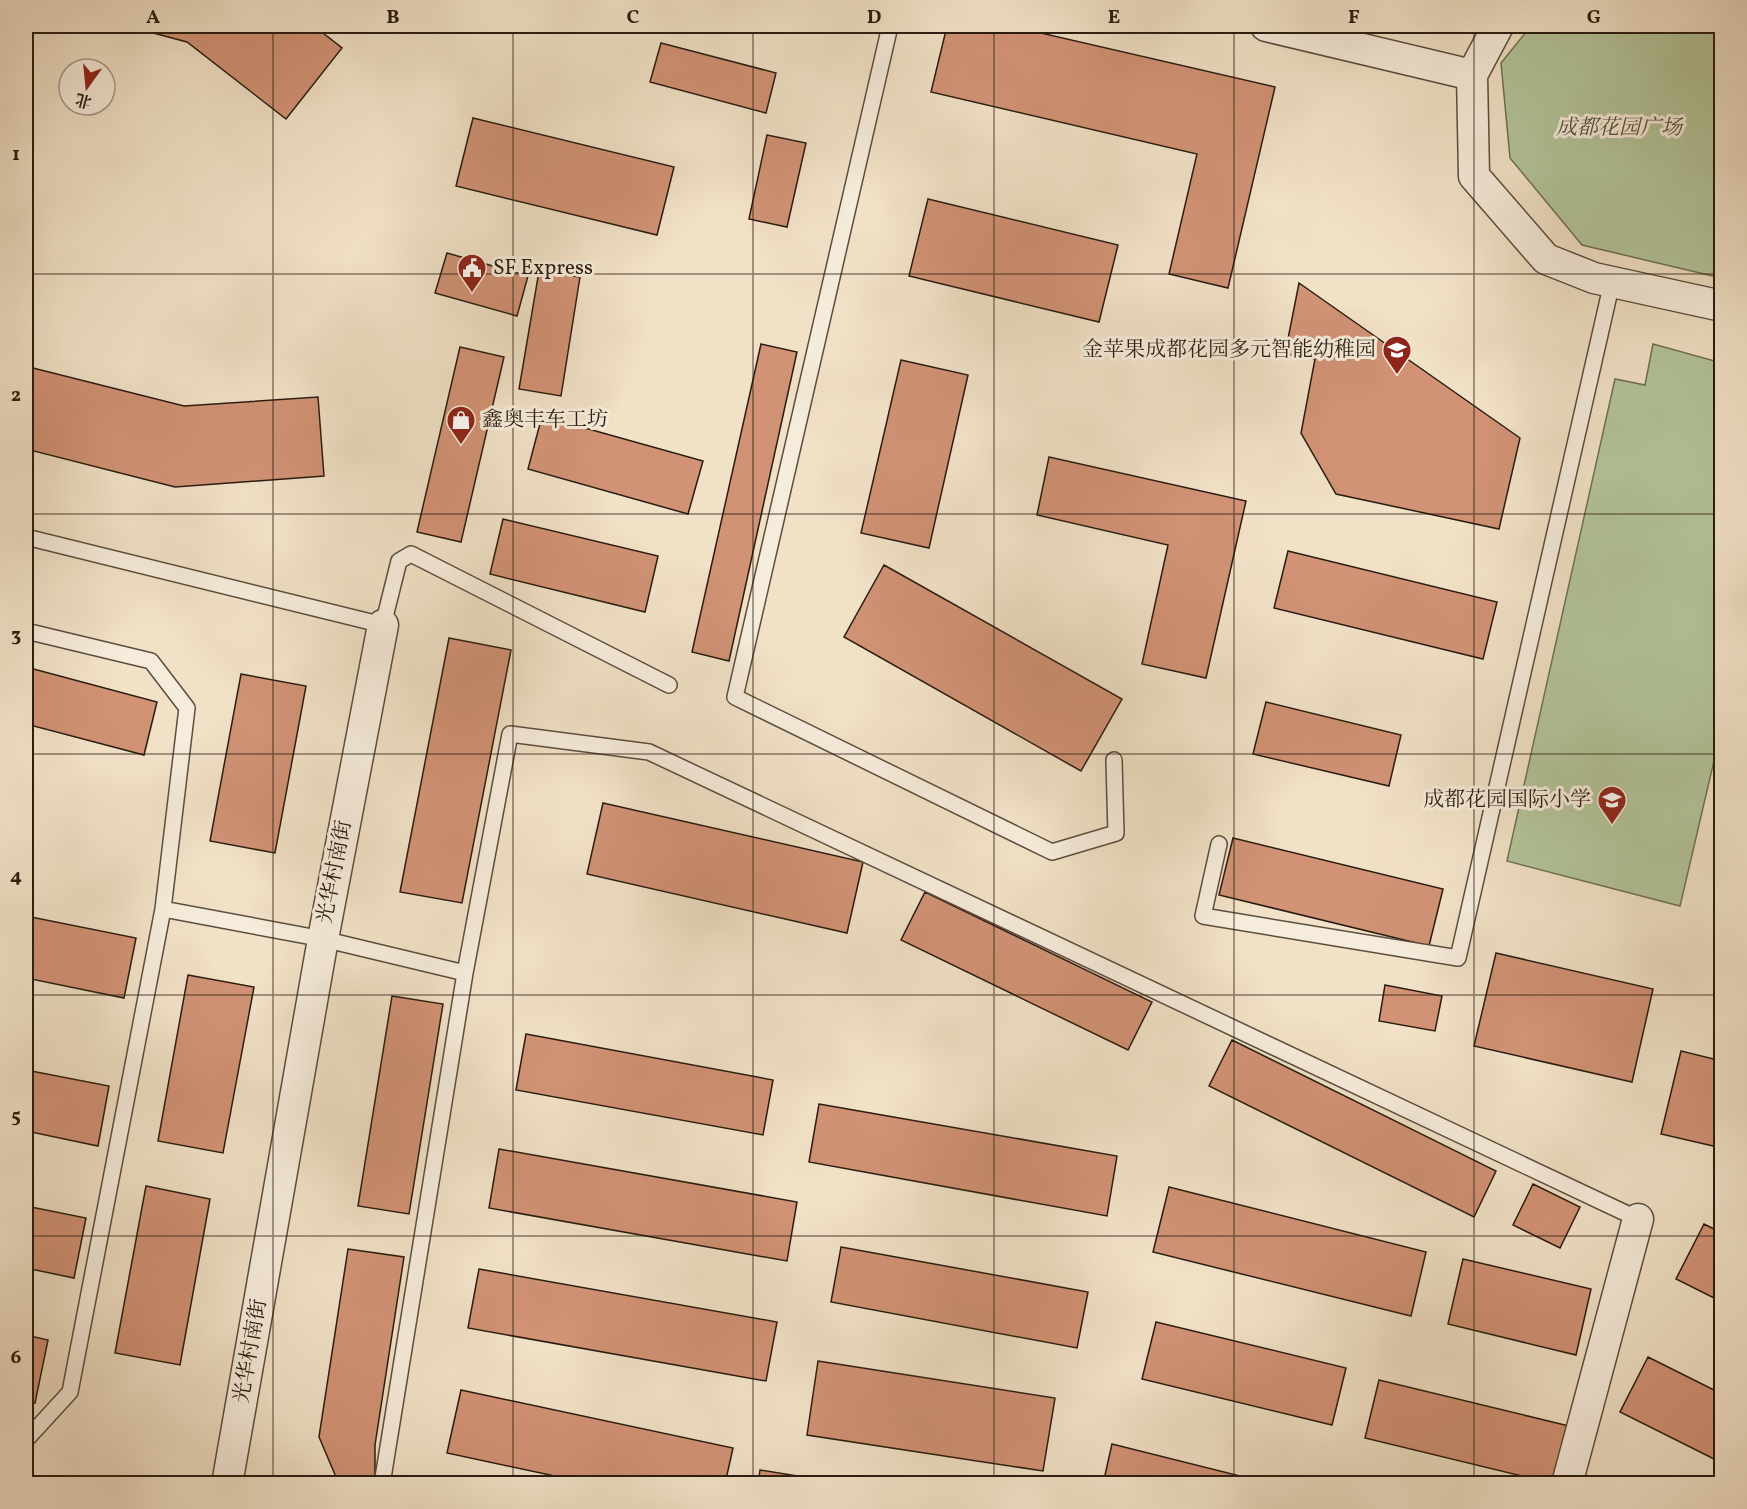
<svg xmlns="http://www.w3.org/2000/svg" width="1747" height="1509" font-family="Vollkorn,'Noto Serif SC',serif">
<style>
.green{fill:#b3c49a;stroke:#6e7055;stroke-width:1.5}
.building{fill:#d19275;stroke:#291c10;stroke-width:1.5}
.lines{fill:none;stroke-linecap:round;stroke-linejoin:round}
.lane-casing{stroke:#5b4d3e;stroke-width:18}
.street-casing{stroke:#5b4d3e;stroke-width:33}
.lane{stroke:#f6ecdb;stroke-width:15}
.street{stroke:#f6ecdb;stroke-width:30}
.grid{fill:none;stroke:#291c10;stroke-width:1.5;stroke-opacity:0.55}
.labels{text-anchor:middle;dominant-baseline:central;stroke-width:6;stroke-linejoin:round;paint-order:stroke}
.park-label{font-size:21px;font-style:italic;fill:#524e39;stroke:#f6ecdb}
.poi-label{font-size:21px;fill:#291c10;stroke:#f6ecdb;text-anchor:start}
.street-label{font-size:21px;fill:#291c10;stroke:#f6ecdb}
.neatline{fill:none;stroke:#291c10;stroke-width:2}
.grid-label{font-size:20px;text-anchor:middle;font-weight:bold;fill:#291c10}
</style>
<rect width="100%" height="100%" fill="#f1e1c7"/>
<filter id="stains"><feTurbulence type="fractalNoise" baseFrequency=".00333" numOctaves="4"/><feColorMatrix values="0 0 0 0 .2 0 0 0 0 .09 0 0 0 0 .02 0 0 0 .5 -.17"/></filter>
<radialGradient id="worn" r=".72"><stop offset=".6" stop-color="#630" stop-opacity="0"/><stop offset="1" stop-color="#630" stop-opacity=".3"/></radialGradient>
<!-- green -->
<path class="green" d="M1531,26H1721V278L1582,245L1510,158L1501,63Z
M1653,344L1722,363L1721,414L1714,456L1722,470L1721,731L1680,906L1507,861L1615,379L1645,385Z"/>
<!-- building -->
<path class="building" d="M127,26H314L342,48L286,119L187,42Z
M947,26H1011L1275,87L1228,288L1169,274L1197,154L931,92Z
M661,43L776,73L766,113L650,82Z
M473,118L674,167L657,235L456,186Z
M767,135L806,143L787,227L749,219Z
M928,199L1118,245L1099,322L909,276Z
M447,253L528,276L517,316L435,293Z
M539,271L580,277L561,396L519,389Z
M1299,283L1520,438L1499,529L1336,494L1301,433L1315,359L1285,354Z
M761,344L797,352L729,661L692,652Z
M460,347L504,357L461,542L417,532Z
M901,360L968,375L929,548L861,533Z
M29,367L184,406L318,397L324,476L175,487L26,449V383Z
M542,416L703,461L688,514L528,469Z
M1049,457L1246,501L1206,678L1142,664L1168,545L1037,515Z
M503,519L658,556L645,612L490,574Z
M1288,551L1497,602L1483,659L1274,608Z
M884,565L1122,699L1081,771L844,637Z
M449,638L511,650L462,903L400,892Z
M26,667L157,702L144,755L26,724Z
M241,674L306,686L275,853L210,841Z
M1266,702L1401,735L1389,786L1253,754Z
M603,803L863,862L847,933L587,874Z
M1233,838L1443,889L1429,946L1219,895Z
M925,892L1152,1002L1128,1050L901,940Z
M26,916L136,938L124,998L26,978Z
M1496,953L1653,989L1632,1082L1474,1046Z
M188,975L254,987L223,1153L158,1141Z
M1385,985L1442,996L1435,1031L1379,1021Z
M392,996L443,1004L409,1214L358,1206Z
M526,1034L773,1080L763,1135L516,1090Z
M1232,1040L1496,1171L1474,1217L1209,1086Z
M1681,1051L1722,1061V1148L1661,1134Z
M26,1070L109,1086L98,1146L26,1131Z
M819,1104L1117,1156L1107,1216L809,1162Z
M499,1149L797,1202L787,1261L489,1208Z
M1533,1184L1580,1207L1560,1248L1513,1225Z
M146,1186L210,1199L180,1365L115,1353Z
M1169,1187L1426,1252L1411,1316L1153,1252Z
M26,1206L86,1218L74,1278L26,1268Z
M1704,1224L1722,1233V1302L1676,1279Z
M841,1247L1088,1292L1077,1348L831,1302Z
M348,1249L404,1257L375,1445V1484H339L319,1437Z
M1463,1259L1591,1289L1576,1355L1448,1324Z
M479,1269L777,1322L766,1381L468,1328Z
M1156,1322L1346,1368L1332,1425L1142,1379Z
M26,1335L48,1340L35,1403L26,1401Z
M1648,1357L1722,1394V1463L1620,1412Z
M818,1361L1055,1398L1043,1471L807,1435Z
M1379,1380L1569,1426L1555,1484L1365,1438Z
M461,1390L733,1448L725,1484H592L447,1453Z
M1112,1444L1272,1484H1103Z
M760,1470L847,1484H758Z"/>
<g class="lines">
<!-- lane casing -->
<g class="lane-casing">
<path id="lane" d="M890,26L735,697L1052,852L1116,833L1114,760
M26,537L383,625L399,561L411,554L669,685
M26,631L151,661L187,708L163,909L323,939L465,973L382,1484
M1219,844L1203,916L1458,958L1612,282
M465,973L510,734L649,752L1638,1219
M26,1440L70,1392L163,909"/>
</g>
<!-- street casing -->
<g class="street-casing">
<path id="street" d="M1266,26L1472,75
M1498,26L1472,75L1474,176L1546,259L1594,278L1722,306
M227,1484L323,939L383,625
M1567,1484L1638,1219"/>
</g>
<!-- lane -->
<use href="#lane" class="lane"/>
<!-- street -->
<use href="#street" class="street"/>
</g>
<!-- grid -->
<path class="grid" d="M273,26V1484M513,26V1484M753,26V1484M994,26V1484M1234,26V1484M1474,26V1484M26,274H1722M26,514H1722M26,754H1722M26,995H1722M26,1236H1722"/>
<!-- icons -->
<defs>
<g id="civic-pin" transform="scale(1.5)"><path d="M0 17L-7.5 6A9.5 9.5 0 1 1 7.5 6Z" fill="#8f2418" stroke="#f6ecdb"/><path d="M-.6-6.5H3V-4.5H.6V-3L4-1V1h2V6H-6V1h2V-1L-.6-3ZM-1.2 2.5V6h2.4V2.5Z" fill="#fff"/></g>
<g id="school-pin" transform="scale(1.5)"><path d="M0 17L-7.5 6A9.5 9.5 0 1 1 7.5 6Z" fill="#8f2418" stroke="#f6ecdb"/><path d="M0-5L7-2L0 1L-7-2ZM-4 1L0 2.5L4 1V4Q0 6-4 4Z" fill="#fff"/></g>
<g id="shop-pin" transform="scale(1.5)"><path d="M0 17L-7.5 6A9.5 9.5 0 1 1 7.5 6Z" fill="#8f2418" stroke="#f6ecdb"/><path d="M-5-2.5h2.3a2.7 3.5 0 0 1 5.4 0H5L5.5 6h-11ZM-1.5-2.5h3a1.5 2.3 0 0 0-3 0Z" fill="#fff"/></g>
</defs>
<g fill-rule="evenodd">
<use href="#civic-pin" x="472" y="268"/>
<use href="#school-pin" x="1397" y="350"/>
<use href="#shop-pin" x="461" y="420"/>
<use href="#school-pin" x="1612" y="800"/>
</g>
<g class="labels">
<!-- park labels -->
<g class="park-label">
<text x="1619" y="128">成都花园广场</text>
</g>
<!-- poi labels -->
<g class="poi-label">
<text x="493" y="268">SF Express</text>
<text x="1376" y="350" text-anchor="end">金苹果成都花园多元智能幼稚园</text>
<text x="482" y="420">鑫奥丰车工坊</text>
<text x="1591" y="800" text-anchor="end">成都花园国际小学</text>
</g>
<!-- street labels -->
<g class="street-label">
<text transform="translate(335 872) rotate(-79)">光华村南街</text>
<text transform="translate(251 1351) rotate(-80)">光华村南街</text>
</g>
</g>
<!-- margin -->
<rect width="1747" height="1509" fill="none" stroke="#f1e1c7" stroke-width="66"/>
<!-- north arrow -->
<g transform="translate(87 87) rotate(195)"><circle r="28" fill="#f6ecdb" stroke="#a4998a" stroke-width="1.5"/>
<path d="M0-4.5L10 22L0 15L-10 22Z" fill="#8f2418"/>
<text y="-9" font-size="16" font-weight="bold" text-anchor="middle" fill="#291c10">北</text>
</g>
<rect x="33" y="33" width="1681" height="1443" class="neatline"/>
<g class="grid-label">
<text x="153" y="23">A</text>
<text x="393" y="23">B</text>
<text x="633" y="23">C</text>
<text x="874" y="23">D</text>
<text x="1114" y="23">E</text>
<text x="1354" y="23">F</text>
<text x="1594" y="23">G</text>
<text x="16" y="160">1</text>
<text x="16" y="401">2</text>
<text x="16" y="641">3</text>
<text x="16" y="882">4</text>
<text x="16" y="1122">5</text>
<text x="16" y="1363">6</text>
</g>
<rect width="100%" height="100%" filter="url(#stains)"/>
<rect width="100%" height="100%" fill="url(#worn)"/>
</svg>
